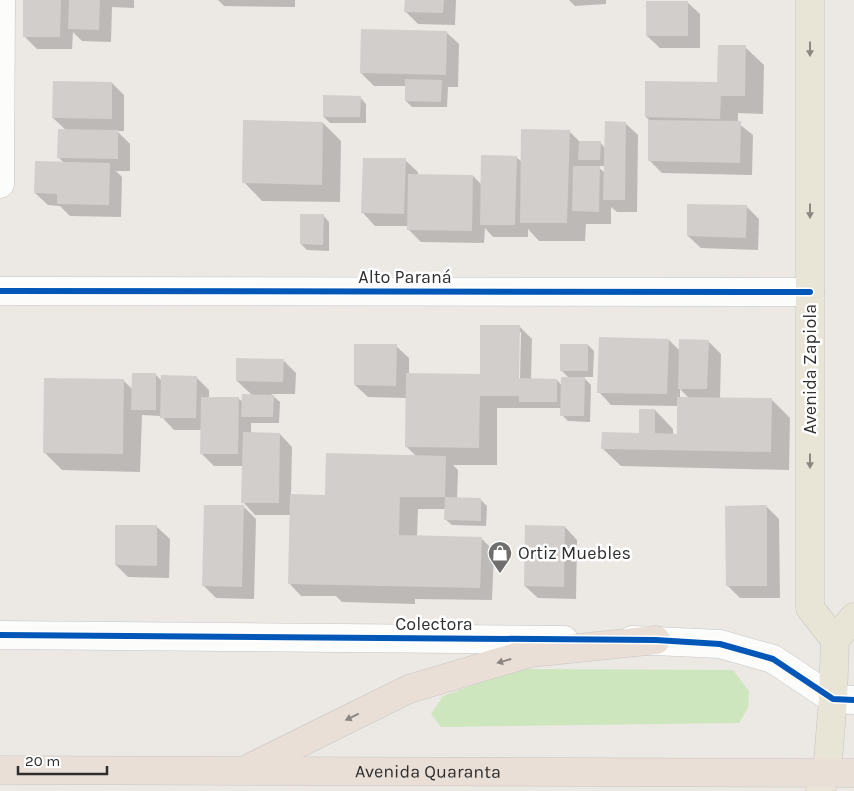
<svg xmlns="http://www.w3.org/2000/svg" width="854" height="791" font-family="Karla,sans-serif">
<style>
.green{fill:#cee6be}
.shadow{fill:#0003;fill-rule:evenodd}
.building{fill:#d1cecb}
.lines{fill:none;stroke-linecap:round;stroke-linejoin:round}
.minor-casing{stroke:#c5c4c5;stroke-width:29}
.major-casing{stroke:#c6c5c4;stroke-width:29}
.highway-casing{stroke:#c6c5c4;stroke-width:29}
.minor{stroke:#fcfcfb;stroke-width:28}
.major{stroke:#e8e4d6;stroke-width:28}
.highway{stroke:#eadfd6;stroke-width:28}
.cycleway-casing{stroke:#fff;stroke-width:9}
.cycleway{stroke:#0057b8;stroke-width:6}
.oneway{fill:#8b8982}
.oneway2{fill:#8c8682}
.labels{text-anchor:middle;dominant-baseline:central;stroke-width:5;stroke-linejoin:round;paint-order:stroke}
.street-label{font-size:18px;fill:#2e2e2e;stroke:#fff}
.poi-label{font-size:18px;fill:#2e2e2e;stroke:#fff;text-anchor:start}
</style>
<rect width="100%" height="100%" fill="#ece8e4"/>
<!-- green -->
<path class="green" d="M517,669L733,670L749,691L748,708L739,723L441,727L431,714L443,696Z"/>
<!-- shadow -->
<path class="shadow" d="M25,0H134V8L112,7L111,42L82,41L73,32L72,49H37L24,36Z
M218,0H295V7L224,6Z
M406,0H456L455,25L418,24L406,12Z
M569,0H606V4L575,6Z
M687,2L700,14V48H660L647,36Z
M446,32L459,44L458,87H448L447,107H412L406,101V86H374L361,73Z
M745,47L764,65L763,114L738,113V123L753,135L752,175L662,173L649,160L650,121L646,117L718,83Z
M112,83L124,95V131H117L130,144V171H116L122,177L121,217L70,216L60,206L48,205L35,193L64,163L58,157L67,131L53,118Z
M360,97L366,104V123H330L324,117Z
M323,123L341,141L340,202L262,201L244,182Z
M625,123L638,135L637,212H617L611,207V224H586L585,241H539L528,229V237H493L485,228L484,243L421,242L408,229V226H375L363,213L405,160L418,172V175L473,176L482,185L516,157L522,162L569,131L580,142H600L605,148ZM597,166H605V173Z
M746,206L759,219L758,250L701,248L688,236Z
M323,215L329,222V251L307,250L301,244Z
M519,326L532,339L531,379L557,380L562,386L569,378L561,370L588,345L594,351L593,377H583L591,385L590,422L568,421L562,415V408H497V465H453L458,470L457,499L481,500L487,506L486,526L452,525L445,519L446,509H418L417,537L481,538L494,551L492,600L415,599V604L342,602L336,596H301L289,583L291,515H255L243,502V466H214L201,453L202,430H174L161,416L142,415L140,472L62,470L44,452L124,381L133,390L156,375L162,381L196,377L209,390V398L239,399L243,402L252,395L237,381L283,360L296,373L295,394H271L280,402L279,423H251V434H280L292,447L291,495L326,496L416,456L406,446L407,398L368,397L355,385L396,346L409,358V374L479,375ZM518,332H521L520,379H518Z
M669,340L680,351L708,341L721,354L720,399L772,400L790,418L789,470L621,466L602,448L640,434L655,410L673,429V435H678L679,406L611,405L599,392ZM680,389L689,398H680Z
M243,506L256,519L254,599L216,598L203,585Z
M767,507L779,519L780,598H740L727,585Z
M157,527L170,539L169,578L128,577L116,565Z
M565,527L577,540L576,599L538,598L525,586Z"/>
<!-- building -->
<path class="building" d="M23,0H61L60,37H23Z
M69,0H100L99,30L68,29Z
M405,0H444L443,13L404,12Z
M646,1H688V36H646Z
M361,29L447,31L446,75L360,73Z
M718,45H746L745,96H721L720,119L645,117V81L717,82Z
M405,79L442,80L441,102L405,101Z
M53,81L112,82V119L52,118Z
M323,95L361,96L360,117H323Z
M243,120L323,122L322,185L242,183Z
M648,120L741,121L740,163L648,161Z
M605,121L626,122L625,200H603Z
M58,129L118,130V159L57,158Z
M521,129L570,130L567,223H520Z
M579,141H601L600,160H578Z
M481,155L517,156L515,225H480Z
M363,158H406L404,214L361,213Z
M35,161L110,163L109,205L57,204V194L34,193Z
M573,166H600L599,212L572,211Z
M408,174L473,175L472,231L407,230Z
M687,204L747,205L746,238L687,236Z
M300,214H324L323,245L300,244Z
M480,325H520L519,378L557,379V402H519V396H480L479,448L405,447L406,373L480,374Z
M599,337L669,339L667,394L597,393Z
M679,339L709,340L707,389H678Z
M354,344H397L396,386L354,385Z
M560,344H588V371H560Z
M236,358L284,359L283,382L236,381Z
M132,373H156V410H131Z
M161,375L197,376L196,418H160Z
M561,377H585L584,416H560Z
M44,378L124,379L123,454L43,453Z
M242,394L274,395L273,417H241Z
M201,397H239L238,454H200Z
M677,397L772,398L771,452L601,449L602,432L639,433V409H655V433L677,434Z
M243,432L280,433L279,503H241Z
M326,453L446,456L445,497H400L399,535L482,537L480,588L288,584L290,494L325,495Z
M445,497L481,498V521L444,520Z
M204,505H244L242,587L202,586Z
M767,505V586H726L725,506Z
M115,525H157V566L115,565Z
M525,525L565,526L564,587L524,586Z"/>
<g class="lines">
<!-- minor casing -->
<g class="minor-casing">
<path id="minor" d="M0,184L1,0
M0,291L810,292
M0,635L564,640
M632,640L720,644L773,659L833,699L854,700"/>
</g>
<!-- major casing -->
<g class="major-casing">
<path id="major" d="M810,0V608L835,640
M820,791L827,773L833,699L835,640L854,617"/>
</g>
<!-- highway casing -->
<g class="highway-casing">
<g id="highway">
<path d="M249,768L409,689L530,653L656,640"/>
<path id="s1" d="M0,770L854,773"/>
</g>
</g>
<!-- minor -->
<use href="#minor" class="minor"/>
<!-- major -->
<use href="#major" class="major"/>
<!-- highway -->
<use href="#highway" class="highway"/>
<!-- cycleway casing -->
<g class="cycleway-casing">
<path id="cycleway" d="M0,291L810,292
M0,635L656,640L720,644L773,659L833,699L854,700"/>
</g>
<!-- cycleway -->
<use href="#cycleway" class="cycleway"/>
</g>
<!-- one-way arrows -->
<defs><path id="oneway-solid" d="M-6-.8H1V-3.2L6.5 0L1 3.2V.8H-6Z" transform="scale(1.25)"/></defs>
<g class="oneway">
<use href="#oneway-solid" transform="translate(810 49) rotate(90)"/>
<use href="#oneway-solid" transform="translate(810 211) rotate(90)"/>
<use href="#oneway-solid" transform="translate(810 461) rotate(90)"/>
</g>
<g class="oneway2">
<use href="#oneway-solid" transform="translate(504 661) rotate(164)"/>
<use href="#oneway-solid" transform="translate(352 717) rotate(154)"/>
</g>
<!-- icons -->
<defs>
<g id="shop-pin" transform="scale(1.25)"><path d="M0 17L-7.5 6A9.5 9.5 0 1 1 7.5 6Z" fill="#706f6e" stroke="#fff"/><path d="M-5-2.5h2.3a2.7 3.5 0 0 1 5.4 0H5L5.5 6h-11ZM-1.5-2.5h3a1.5 2.3 0 0 0-3 0Z" fill="#fff"/></g>
</defs>
<g fill-rule="evenodd">
<use href="#shop-pin" x="500" y="553"/>
</g>
<g class="labels">
<!-- street labels -->
<g class="street-label">
<text x="405" y="277">Alto Paraná</text>
<text transform="translate(810 369) rotate(-90)">Avenida Zapiola</text>
<text x="434" y="624">Colectora</text>
<text stroke="none"><textPath href="#s1" startOffset="428">Avenida Quaranta</textPath></text>
</g>
<!-- poi labels -->
<g class="poi-label">
<text x="518" y="553">Ortiz Muebles</text>
</g>
</g>
<!-- scale -->
<path d="M18 766v8h89v-8" fill="none" stroke="#2e2e2e" stroke-width="2.5"/>
<text x="25" y="766" font-size="15" fill="#2e2e2e" stroke="#ffffff" stroke-width="4" paint-order="stroke">20 m</text>
</svg>
